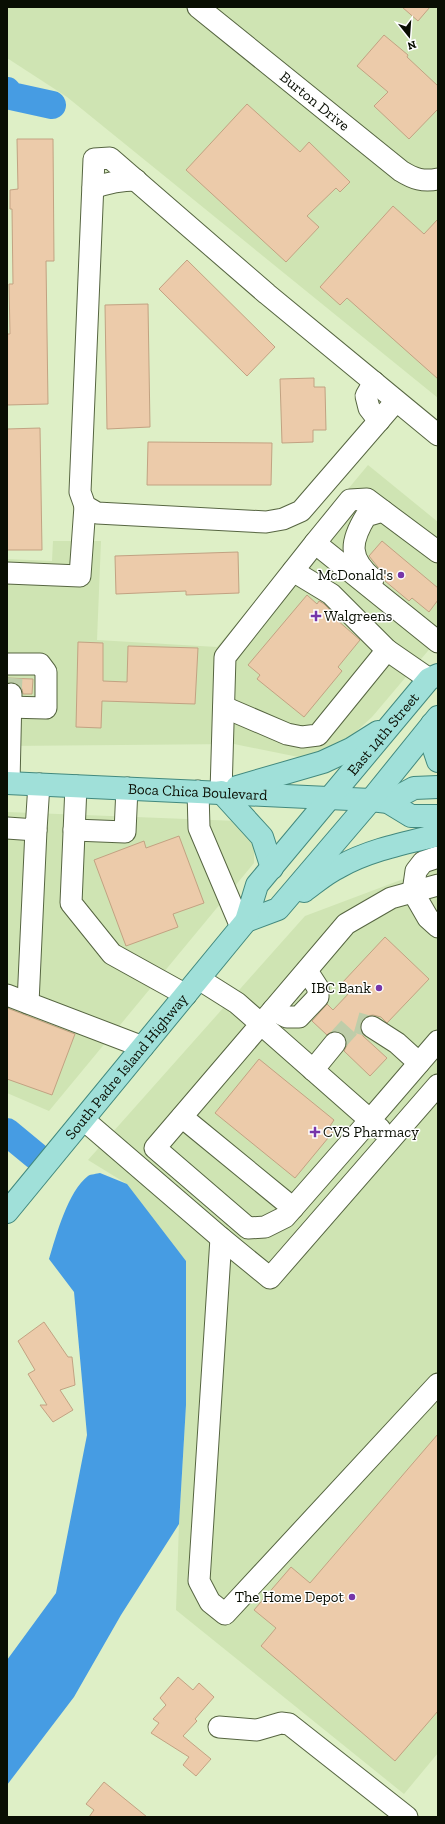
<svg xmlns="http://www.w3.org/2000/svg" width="445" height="1824" font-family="'Zilla Slab',serif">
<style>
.built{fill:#cfe4b3}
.water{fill:#469ce3}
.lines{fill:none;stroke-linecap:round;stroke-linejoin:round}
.river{stroke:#469ce3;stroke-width:28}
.building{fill:#eccbaa;stroke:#c2a282}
.minor-tunnel{stroke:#becda9;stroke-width:21;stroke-dasharray:21 10;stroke-linecap:butt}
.minor-casing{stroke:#566541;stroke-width:23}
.major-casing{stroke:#42897e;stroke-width:24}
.minor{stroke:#fff;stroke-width:21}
.major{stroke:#a0e0d9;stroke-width:22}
.poi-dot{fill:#7635a9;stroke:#fff;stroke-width:1.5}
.labels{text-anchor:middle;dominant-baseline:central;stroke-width:3;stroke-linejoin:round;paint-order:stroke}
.street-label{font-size:15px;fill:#090e03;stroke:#fff}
.poi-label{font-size:15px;fill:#090e03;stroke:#fff;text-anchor:end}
</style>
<rect width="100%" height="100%" fill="#deefc6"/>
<!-- built -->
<path class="built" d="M7,7H438V398L67,97L7,58Z
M368,465L438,522V639L372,717L323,762L234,744L7,746V559L52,561L53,541H101L97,640L217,647Z
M7,812L238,821L254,839V863L49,1111L7,1093Z
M438,866V1753L404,1794L176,1610L179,1524L186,1405L127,1184L88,1160L305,916Z"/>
<!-- water -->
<path class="water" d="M100,1173L127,1184L186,1261V1405L179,1524L121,1615L74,1697L7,1785V1660L56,1593L87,1435L74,1292L49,1259C56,1236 68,1191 88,1176C91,1174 97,1174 100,1173Z"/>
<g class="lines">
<!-- river -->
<path class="river" d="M7,91L11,96L52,105
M7,1132L36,1156"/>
</g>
<!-- building -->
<path class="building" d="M402,7H430L418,21Z
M384,35L408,55L407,57L438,86V109L409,139L374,106L388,92L357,66Z
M247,104L300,152L309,142L350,182L340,192L336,188L307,216L319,227L286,262L186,170Z
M17,139H53L54,261H46L48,404L7,405V334H10L9,284H13L12,209H10V190L18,189Z
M393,206L424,234L438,219V379L347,298L340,305L320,287Z
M187,260L275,347L247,376L159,289Z
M148,304L150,427L107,429L105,305Z
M314,378V387H325L326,430H313V442L282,443L280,379Z
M40,428L42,550H7V429Z
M148,442L272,443L271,485H147Z
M382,541L438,588V600L429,612L412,598L409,601L385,581L381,571L369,556Z
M238,552L239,593L186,595V591L116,594L115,556Z
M307,595L317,604L319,601L324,604L331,611L329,613L360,640L338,667L342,671L304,717L257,679L260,675L248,665Z
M78,642L103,643V681L127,682L128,646L198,648L195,704L102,701L101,728L76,727Z
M7,678L33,679L32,694H23L22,689L18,684L7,683Z
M179,836L204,903L173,914L178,927L126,946L94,860L144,841L146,848Z
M385,937L429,979L387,1023L381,1017L373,1015L367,1016L362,1021L360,1027L363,1036L387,1058L370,1076L344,1051L347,1045L346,1039L343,1034L337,1031L327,1035L312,1021L327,1004L333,1010L351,991L342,983Z
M7,1008L75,1034L52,1095L7,1079Z
M259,1059L334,1120L328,1129L333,1132L295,1178L215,1113Z
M44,1322L68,1357H72L75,1385L60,1390L73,1410L53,1422L40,1405H47L28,1374L35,1370L18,1341Z
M438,1434V1711L395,1761L261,1646L276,1628L254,1610L291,1567L310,1583Z
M178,1677L193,1690L199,1683L214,1697L195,1719L197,1721L183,1736L211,1759L196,1776L183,1765L189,1757L151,1733L159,1723L153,1719L166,1705L160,1698Z
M104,1782L147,1817H89L94,1810L86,1804Z"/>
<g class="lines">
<!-- minor-tunnel -->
<path class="minor-tunnel" d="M11,694L12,678
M335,1043L354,1022L372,1027"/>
<!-- minor casing -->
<g class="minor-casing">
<g id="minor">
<path id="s1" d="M198,7L401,171C414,179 423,182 438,179"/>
<path d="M93,188C107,183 120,180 136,180"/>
<path d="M374,382L366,396L369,408L379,421"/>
<path d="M396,401L301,511L283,519L266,522L97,513L85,506L80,492L94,159L110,158L267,294L438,435"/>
<path d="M438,552L367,499L350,500L315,543L438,642"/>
<path d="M293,571L331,594L387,650"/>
<path d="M7,573L80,576L85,506"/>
<path d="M373,579C348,558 350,542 366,516L383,511"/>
<path d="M7,664H40L46,672V708L7,707"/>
<path d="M224,707L287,734L302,737L318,735L387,650L429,679"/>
<path d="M9,783L11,694"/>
<path d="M76,786L71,903L112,954L186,995"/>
<path d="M198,791L199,828L241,927"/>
<path d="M221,792L225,657L315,543"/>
<path d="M7,828L36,830L39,784"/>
<path d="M74,830L125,832L127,788"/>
<path d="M438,857L423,862L416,871L413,892L428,918L438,927"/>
<path d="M199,979L237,1003L261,1024L155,1148L248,1228L265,1227L285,1217L370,1120L261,1024L346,924L391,898L438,885"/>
<path d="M7,995L143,1047"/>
<path d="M28,1003L36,830"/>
<path d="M273,1010L287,1017H299L318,997V988L307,971"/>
<path d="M372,1027L397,1043L419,1063"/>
<path d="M313,1070L335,1043"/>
<path d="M182,1117L293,1208"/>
<path d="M84,1120L221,1238L270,1278L438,1085"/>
<path d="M380,1129L370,1120L438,1041"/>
<path d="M221,1238L199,1581L210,1602L225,1614L438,1384"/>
<path d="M219,1727L257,1730L281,1723L289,1724L407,1817"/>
</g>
</g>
<!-- major casing -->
<g class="major-casing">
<g id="major">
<path d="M432,724L431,740L438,761"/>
<path id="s2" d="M7,783L371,800L388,802L411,816H438"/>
<path d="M237,787L323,762L351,749L378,732"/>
<path d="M221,792L262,837L272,868"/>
<path d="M388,802L414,788L438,787"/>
<path d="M304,891C315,883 326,873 339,867C369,850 405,843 438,835"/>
<path d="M246,921L278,909L371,800L438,717"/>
<path id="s3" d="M7,1212L246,921L257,885L429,679L438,675"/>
</g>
</g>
<!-- minor -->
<use href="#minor" class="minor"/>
<!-- major -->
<use href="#major" class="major"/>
</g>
<!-- markers -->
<g class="poi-dot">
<circle cx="401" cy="575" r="4"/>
<path d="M314 610h4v4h4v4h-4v4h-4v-4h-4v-4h4z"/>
<circle cx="379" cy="988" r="4"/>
<path d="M313 1126h4v4h4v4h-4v4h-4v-4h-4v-4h4z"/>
<circle cx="352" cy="1597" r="4"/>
</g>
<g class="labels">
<!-- street labels -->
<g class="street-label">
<text stroke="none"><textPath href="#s1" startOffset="150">Burton Drive</textPath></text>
<text stroke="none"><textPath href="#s3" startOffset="611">East 14th Street</textPath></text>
<text stroke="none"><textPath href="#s2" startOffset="191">Boca Chica Boulevard</textPath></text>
<text stroke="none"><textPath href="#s3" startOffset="188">South Padre Island Highway</textPath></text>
</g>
<!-- poi labels -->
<g class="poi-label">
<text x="393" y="575">McDonald's</text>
<text x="324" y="616" text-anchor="start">Walgreens</text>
<text x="371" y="988">IBC Bank</text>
<text x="323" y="1132" text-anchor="start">CVS Pharmacy</text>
<text x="344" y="1597">The Home Depot</text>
</g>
</g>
<!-- border -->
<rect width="445" height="1824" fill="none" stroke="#090e03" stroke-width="16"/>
<!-- north arrow -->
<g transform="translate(409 36) rotate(163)" stroke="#ffffff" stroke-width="3" paint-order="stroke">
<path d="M0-3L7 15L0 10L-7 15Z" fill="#090e03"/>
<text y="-6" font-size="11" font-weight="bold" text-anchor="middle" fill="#090e03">N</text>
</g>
</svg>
